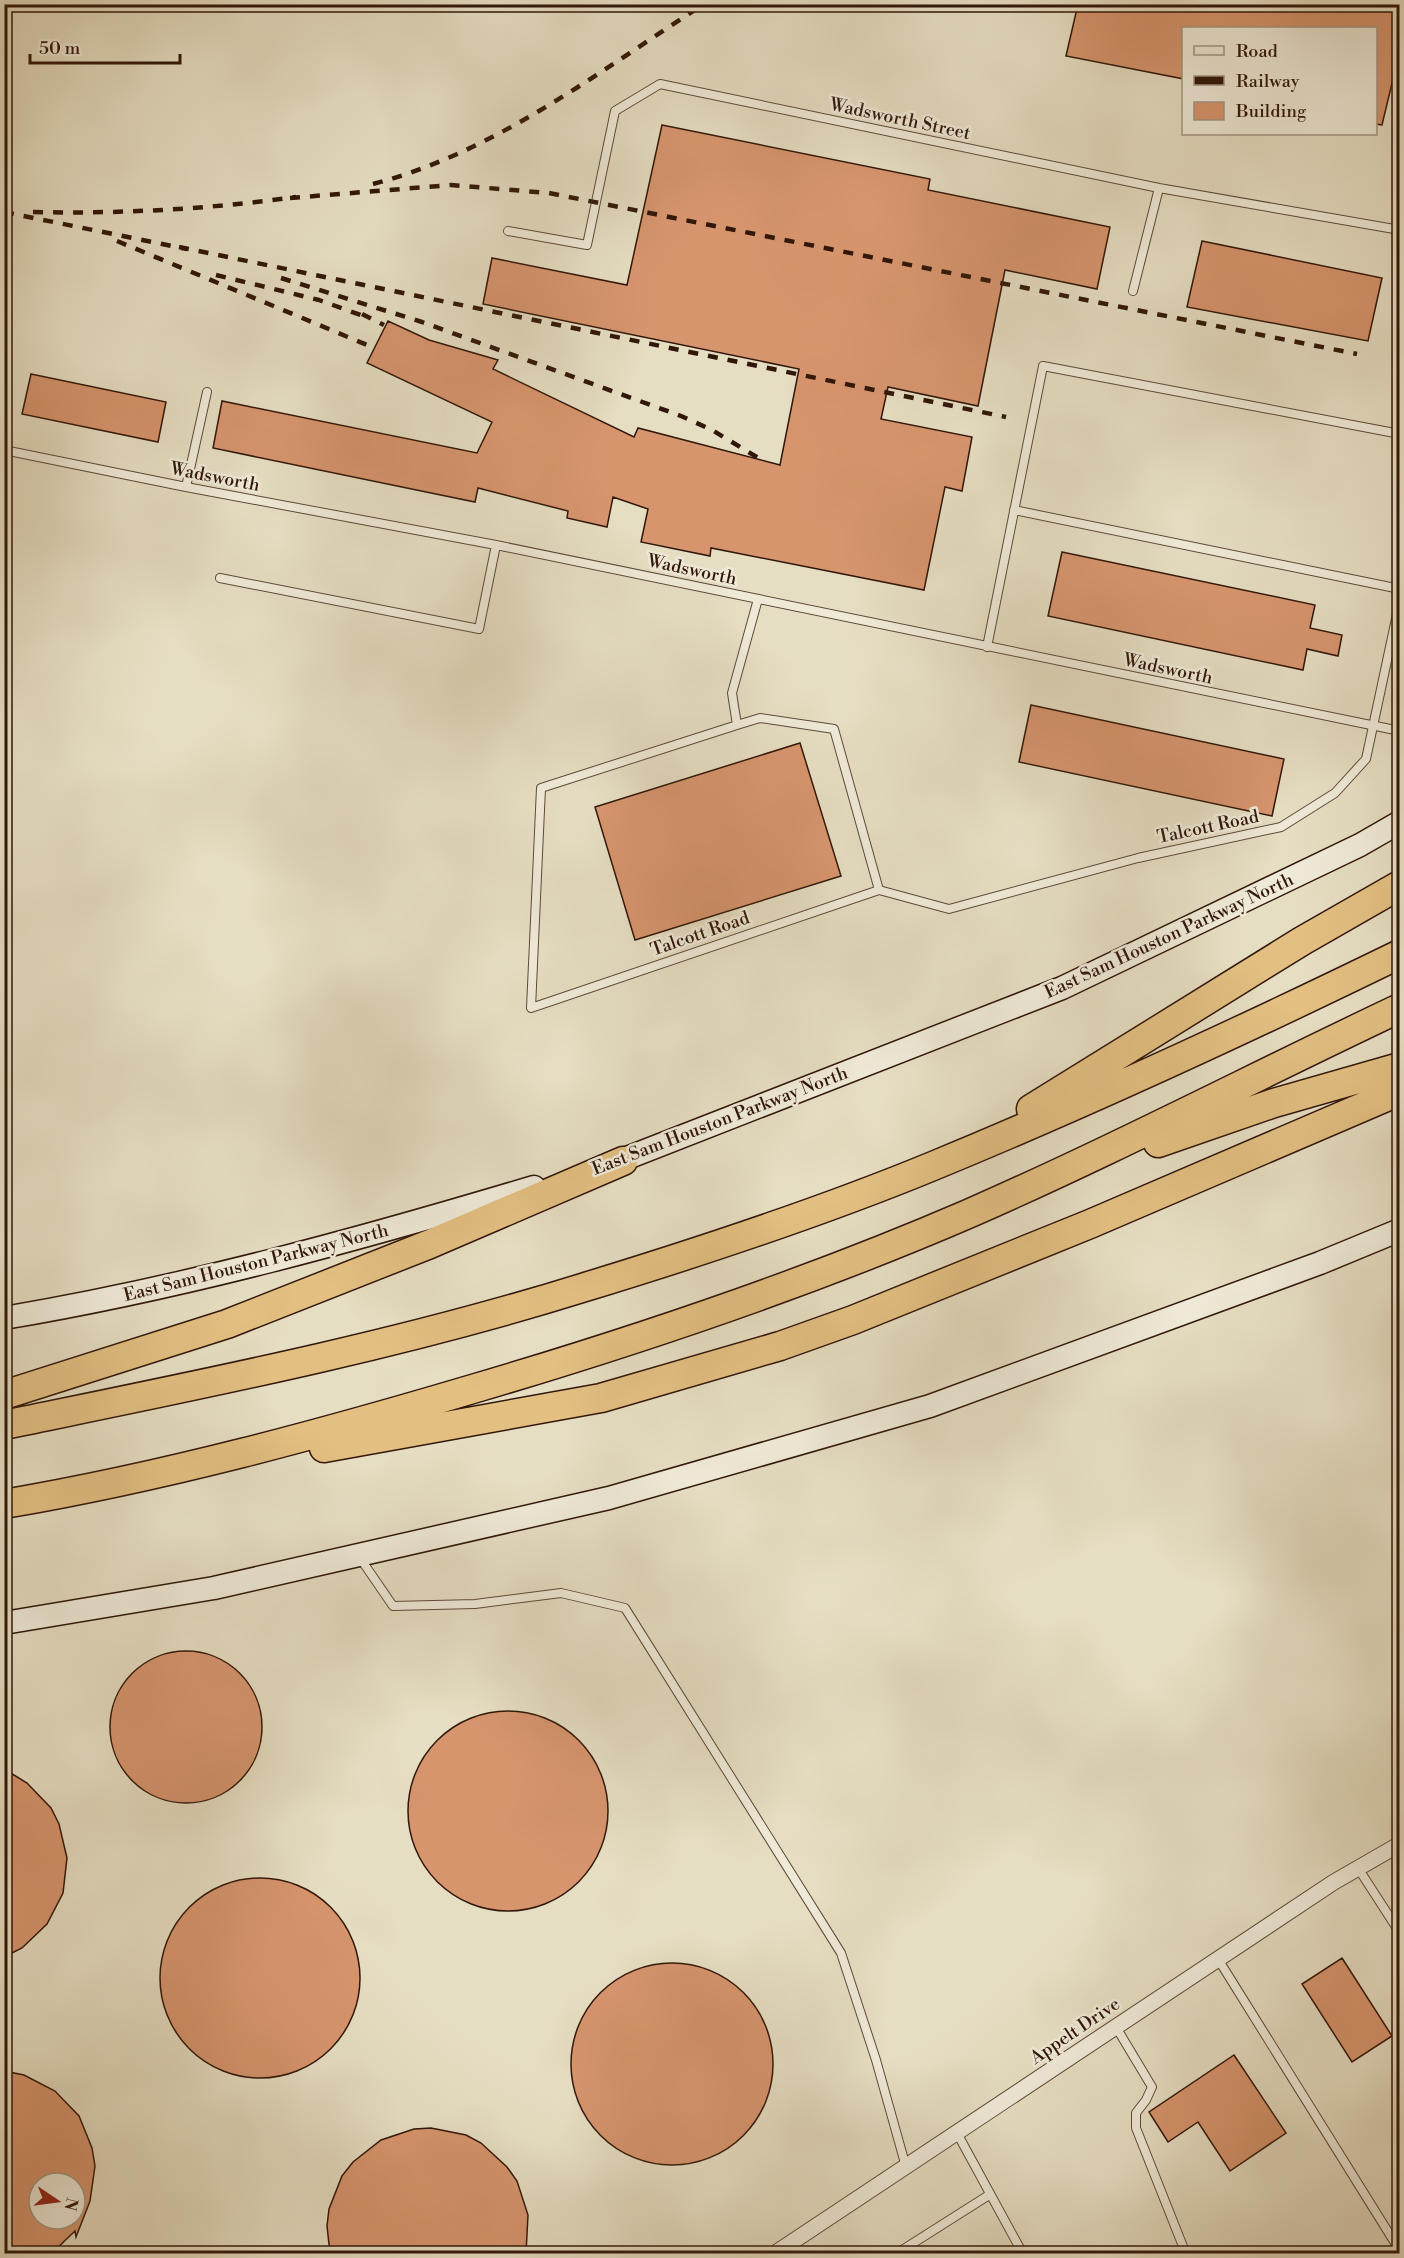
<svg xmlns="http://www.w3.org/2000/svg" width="1404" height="2258" font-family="'Libre Bodoni',serif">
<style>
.building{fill:#d7956e;stroke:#311709;stroke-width:1.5;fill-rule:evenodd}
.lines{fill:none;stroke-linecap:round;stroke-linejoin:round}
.lane-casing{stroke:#5e4938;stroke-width:10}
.street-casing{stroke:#5e4938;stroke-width:17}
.secondary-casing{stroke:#311709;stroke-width:25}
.highway-casing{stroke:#311709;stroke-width:31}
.lane{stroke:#efead8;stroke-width:8}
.street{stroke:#efead8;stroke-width:15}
.secondary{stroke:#efead8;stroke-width:22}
.highway{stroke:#e3bf82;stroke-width:28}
.rail{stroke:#311709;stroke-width:4.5;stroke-dasharray:10 10;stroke-linecap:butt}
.labels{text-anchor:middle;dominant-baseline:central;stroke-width:5;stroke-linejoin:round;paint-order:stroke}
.street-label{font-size:18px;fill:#311709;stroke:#efead8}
</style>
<rect width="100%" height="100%" fill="#e6dec3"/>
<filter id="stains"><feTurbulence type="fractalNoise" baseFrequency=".00333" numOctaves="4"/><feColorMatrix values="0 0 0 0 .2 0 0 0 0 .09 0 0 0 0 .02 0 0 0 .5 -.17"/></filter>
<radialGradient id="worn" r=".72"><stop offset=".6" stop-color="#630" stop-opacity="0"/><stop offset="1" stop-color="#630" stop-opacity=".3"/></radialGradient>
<!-- building -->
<path class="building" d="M1078,4H1400V50L1382,125L1376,124V28H1184V79L1066,56Z
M662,125L930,179L928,190L1110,227L1097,289L1005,270L978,406L888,387L881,419L972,437L962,491L945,487L924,590L711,548L710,556L641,542L648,509L613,497L607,527L567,518L568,511L478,488L475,502L213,448L222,401L477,453L492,422L367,363L388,321L429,340L498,360L493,369L634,437L638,428L780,465L799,369L483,304L492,258L627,285Z
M1202,241L1382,278L1368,341L1187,307Z
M31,374L166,402L158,442L22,414Z
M1062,552L1315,605L1310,628L1342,635L1338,656L1307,649L1303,670L1048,616Z
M1031,705L1284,759L1272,816L1019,762Z
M800,743L841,876L635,940L595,807Z
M110 1727a76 76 0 1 1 152 0a76 76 0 1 1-152 0Z
M408 1811a100 100 0 1 1 200 0a100 100 0 1 1-200 0Z
M4,1769L27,1783L51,1808L59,1824L67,1858L63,1893L47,1924L22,1948L4,1957Z
M160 1978a100 100 0 1 1 200 0a100 100 0 1 1-200 0Z
M1342,1958L1392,2036L1352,2062L1302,1984Z
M571 2064a101 101 0 1 1 202 0a101 101 0 1 1-202 0Z
M1234,2055L1286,2133L1230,2171L1198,2122L1168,2142L1149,2112Z
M4,2071L24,2075L55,2091L79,2116L92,2148L95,2166L90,2201L76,2237L75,2231L52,2253H4ZM39,2183H75V2219H39Z
M431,2128L466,2135L481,2143L507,2167L517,2181L528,2215L526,2253H330L327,2226L329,2209L342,2176L353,2162L381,2140L414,2129Z"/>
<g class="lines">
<!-- lane casing -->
<g class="lane-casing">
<path id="lane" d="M309,4L314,6
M508,231L587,245L615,111L660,84L1159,188L1400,230
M1133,291L1159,188
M4,450L186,487L496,545L1400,731
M186,487L207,392
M1014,510L1400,589
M220,578L479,629L496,545
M987,647L1043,366L1400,434
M737,725L760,718L834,729L879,890L531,1008L541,788L737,725L732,693L758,599
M879,890L949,909L1138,858L1281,827L1335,793L1366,759L1400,600
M360,1558L393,1606L475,1604L561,1593L625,1608L841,1953L876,2060L906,2167
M1358,1868L1400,1933
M1218,1959L1400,2251
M1116,2027L1152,2087L1146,2100L1136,2113V2128L1186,2254
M957,2133L1023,2254
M896,2254L989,2195"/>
</g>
<!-- street casing -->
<g class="street-casing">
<path id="street" d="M774,2254L1334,1882L1400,1844"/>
</g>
<!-- secondary casing -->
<g class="secondary-casing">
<path id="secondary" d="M609,1165L1062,988L1360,845L1400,822
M4,1318C183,1288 360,1239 534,1187
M4,1623L214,1588L609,1498L930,1406L1320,1263L1400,1230"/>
</g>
<!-- highway casing -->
<g class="highway-casing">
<path id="highway" d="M1031,1109L1302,941L1400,885
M1158,1143L1274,1103L1400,1067
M4,1395L227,1324L430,1244L623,1161
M4,1425C198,1385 393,1347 582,1288C700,1252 819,1213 933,1166C1091,1101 1246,1029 1400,954
M324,1448L601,1398L780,1346L853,1320L1090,1224L1400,1091
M4,1504C163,1477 321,1434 476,1388C642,1339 808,1283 968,1214C1114,1150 1256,1076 1400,1008"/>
</g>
<!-- lane -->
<use href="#lane" class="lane"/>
<!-- street -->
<use href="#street" class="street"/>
<!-- secondary -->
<use href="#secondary" class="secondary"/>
<!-- highway -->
<use href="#highway" class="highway"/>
<!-- rail -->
<path class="rail" d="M373,184C496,152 598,72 704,4
M290,198L451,185L549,193L1357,354
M4,212L187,249
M33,212C122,214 209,209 296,197
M117,241L372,347
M179,247L1006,417
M216,275L319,300L369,318
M281,278L422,322L681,416L712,430L760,459
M362,314L384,325"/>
</g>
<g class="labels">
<!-- street labels -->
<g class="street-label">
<text transform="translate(900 119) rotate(12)">Wadsworth Street</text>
<text transform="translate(215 477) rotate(11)">Wadsworth</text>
<text transform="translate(692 570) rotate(12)">Wadsworth</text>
<text transform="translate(1168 669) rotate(12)">Wadsworth</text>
<text transform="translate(1208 827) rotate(-12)">Talcott Road</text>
<text transform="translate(700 934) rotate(-19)">Talcott Road</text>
<text transform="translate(1169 936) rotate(-25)">East Sam Houston Parkway North</text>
<text transform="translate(720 1121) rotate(-21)">East Sam Houston Parkway North</text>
<text transform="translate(256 1263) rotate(-14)">East Sam Houston Parkway North</text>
<text transform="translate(1075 2031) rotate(-34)">Appelt Drive</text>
</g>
</g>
<!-- margin -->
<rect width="1404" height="2258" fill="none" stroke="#e6dec3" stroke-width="24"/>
<rect x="6" y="6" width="1392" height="2246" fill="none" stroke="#311709" stroke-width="3"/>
<rect x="12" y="12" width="1380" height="2234" fill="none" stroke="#311709" stroke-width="1.5"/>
<!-- legend -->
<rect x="1182" y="27" width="195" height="108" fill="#efead8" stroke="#a39685" stroke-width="1.5"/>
<rect x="1194" y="46" width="30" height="9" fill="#efead8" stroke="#a39685" stroke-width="1.5"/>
<text x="1236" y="57" font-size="18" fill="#311709">Road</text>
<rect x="1194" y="76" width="30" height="9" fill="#311709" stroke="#a39685" stroke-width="1.5"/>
<text x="1236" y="87" font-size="18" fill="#311709">Railway</text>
<rect x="1194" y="102" width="30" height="18" fill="#d7956e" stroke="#a39685" stroke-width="1.5"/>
<text x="1236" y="117" font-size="18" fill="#311709">Building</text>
<!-- north arrow -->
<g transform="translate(57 2201) rotate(103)"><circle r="28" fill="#efead8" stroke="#a39685" stroke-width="1.5"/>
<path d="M0-4.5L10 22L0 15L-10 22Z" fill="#8f2418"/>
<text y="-9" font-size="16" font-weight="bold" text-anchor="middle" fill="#311709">N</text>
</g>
<!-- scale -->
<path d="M30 54v9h150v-9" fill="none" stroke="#311709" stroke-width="3"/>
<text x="39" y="54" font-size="18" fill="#311709" stroke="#efead8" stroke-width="4.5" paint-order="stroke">50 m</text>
<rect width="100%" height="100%" filter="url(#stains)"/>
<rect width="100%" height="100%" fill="url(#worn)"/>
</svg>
